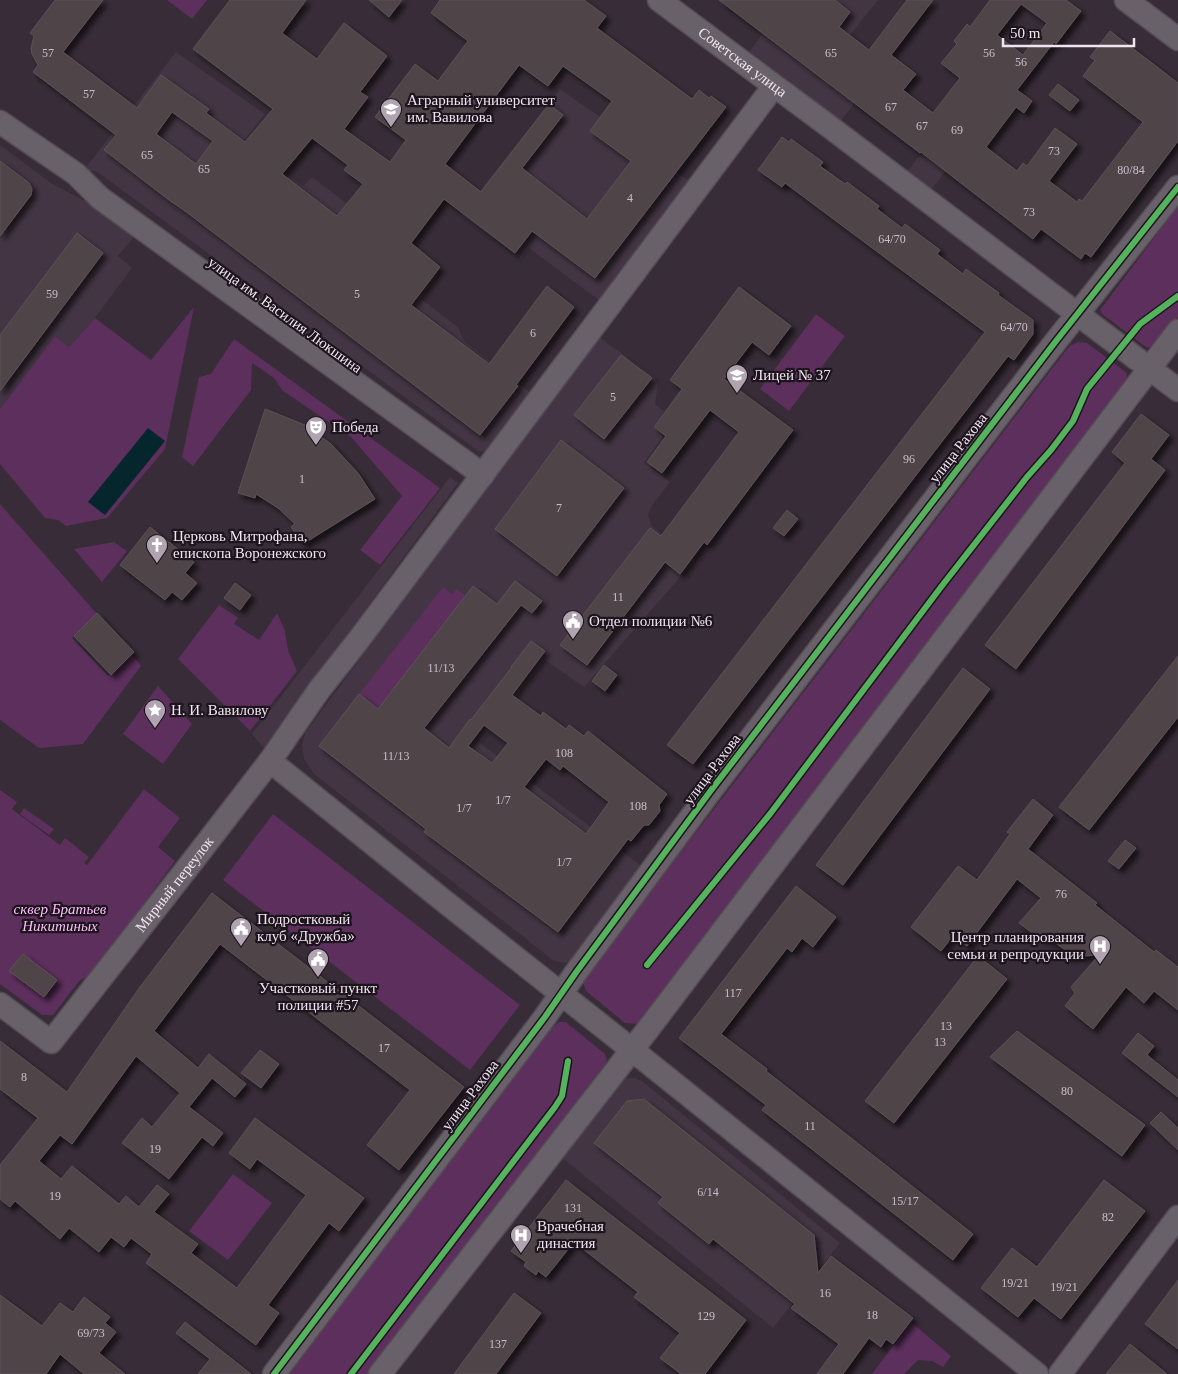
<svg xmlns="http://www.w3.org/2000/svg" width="1178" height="1374" font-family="Georgia,serif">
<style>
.commercial{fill:#433543}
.green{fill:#5c2f5d}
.water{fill:#06262e}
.building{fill:#50454a;stroke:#5c5156;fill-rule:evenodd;filter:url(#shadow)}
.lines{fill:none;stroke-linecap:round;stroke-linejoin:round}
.minor-casing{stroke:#544b54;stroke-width:25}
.minor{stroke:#696169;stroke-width:22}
.cycleway-casing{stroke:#1d141d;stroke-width:9}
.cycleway{stroke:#56b35d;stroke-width:6}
.labels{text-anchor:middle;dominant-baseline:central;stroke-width:4.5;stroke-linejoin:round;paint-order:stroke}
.number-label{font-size:12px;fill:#c9bcc7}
.street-label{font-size:15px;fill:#f1e4f1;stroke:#1d141d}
.poi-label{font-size:15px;fill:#f1e4f1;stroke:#1d141d;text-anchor:start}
.park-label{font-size:15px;font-style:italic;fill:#fcbcfb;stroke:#1d141d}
</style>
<defs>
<filter id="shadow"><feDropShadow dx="4.5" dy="4.5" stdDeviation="2.5" flood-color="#0009"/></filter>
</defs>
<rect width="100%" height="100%" fill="#372c37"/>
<!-- commercial -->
<path class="commercial" d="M807,0H878L850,35L885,62L841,121L749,52L777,14Z
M176,52L265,114L242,143L303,186L312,177L438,273L421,299L458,327L464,341L531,393L487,452L478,451L96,171H83Z
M989,68L999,102L931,190L907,172Z
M560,89L642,146L690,182L600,301L529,248L521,258L461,215Z
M0,145L51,183L87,202L134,237L118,256L132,268L95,318L69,347L55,336L0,409Z
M599,337L654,377L658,384L655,404L664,412L653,427L663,436L644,463L670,482L651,507L648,515L651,525L695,560L584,687L545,660L480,743L644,868L574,961L564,963L552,960L524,937L314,774L304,759L302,745L305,733Z
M450,477L458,483L264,748L252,734Z
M628,1078H635L642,1081L840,1243L773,1328L561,1157L621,1080Z"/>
<!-- green -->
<path class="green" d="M167,0H207L192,19Z
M1178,206V317L1157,345L1152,348L1146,347L1102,314L1100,310Z
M194,307L165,449L107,518L66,526L58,520L45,518L0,464V409L55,336L69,347L95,318L151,360Z
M816,314L845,336L789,411L760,389Z
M234,339L440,488L380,565L360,550L402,496L351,437L283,391L274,378L252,363L251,390L193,466L182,457L199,377L211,374Z
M1078,342L1087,343L1127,373L1126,385L648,1015L637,1024L625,1023L586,991L583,982L588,973L1067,349L1070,346Z
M0,504L97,614L72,638L108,676L132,654L141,666L83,744L39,748L0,720Z
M114,542L127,551L102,582L74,549Z
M443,587L452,594L456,589L466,596L378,709L359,694Z
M219,605L238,618L234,624L259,640L277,613L285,631L288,650L297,671L250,731L178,659Z
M158,686L192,724L163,764L123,734Z
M144,789L180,818L158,847L175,861L91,976L80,980L53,1015H42L0,984V790L17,802L12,809L60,845L65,838L89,857L84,863L87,865Z
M24,808L54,829L49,835L20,814Z
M273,814L520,1005L470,1070L223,880Z
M559,1022H566L605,1054L607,1060L605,1064L368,1374H288L550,1029Z
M233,1174L272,1203L228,1260L189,1231Z
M911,1322L951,1356L943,1367L932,1361L918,1360L904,1374H872Z"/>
<!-- water -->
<path class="water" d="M148,428L165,441L105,515L88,502Z"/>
<!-- building -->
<path class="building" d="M55,0H103L63,52L137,108L161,75L209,109L206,113L245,142L273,109L193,49L230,0H306L282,33L317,59L344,23L387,56L360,92L368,97L344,129L390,162L406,140L375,117L415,64L438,81L468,41L431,13L440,0H584L606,16L597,28L692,99L699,90L709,98L711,96L726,107L595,278L532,231L515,253L444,199L411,243L440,267L411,305L489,364L547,286L574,307L516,385L518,386L480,435L185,211L169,200L104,150L116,135L33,72L38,65L32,54L31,48L34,36L30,33ZM519,65L548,86L563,66L612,101L590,131L631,161L587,219L522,168L563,115L549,104L481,192L445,164ZM172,112L213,141L196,164L156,134ZM312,138L348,165L344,170L363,184L337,216L282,174Z
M369,0H402L389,17Z
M719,0H835L850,12L839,27L869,50L907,0H933L891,55L916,74L903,90L933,113L960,78L941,63L957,44L954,41L967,24L970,27L990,0H1066L1081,11L1056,44L1054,42L1017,90L1032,101L1024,113L1016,107L986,147L1017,171L1023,163L1027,166L1055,128L1077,144L1049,181L1077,202L1079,199L1082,201L1143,122L1083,76L1095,60L1090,57L1110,31L1178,83V141L1091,257L1085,253L1081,259L1041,229L1033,239L921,152L920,153ZM1021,4L1047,23L1023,55L997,35Z
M1058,84L1079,100L1070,111L1049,95Z
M782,137L789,142L791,139L823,162L820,166L845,184L847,182L879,206L877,209L902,228L905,224L940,250L937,254L963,274L966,269L999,293L998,295L1033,320V334L1014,360L1008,356L693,764L667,745L985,332L785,183L782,187L758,170Z
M0,161L29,183L32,189L31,195L0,236Z
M77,233L103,253L0,391V335Z
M739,287L791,326L769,355L752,342L724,379L793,430L707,545L704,542L680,574L665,562L587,665L560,645L650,528L661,536L739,432L710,410L662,473L647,462L666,436L654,427L682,389L670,380Z
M621,355L652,378L604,439L574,415Z
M265,409L305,425L331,444L358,473L375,499L303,544L291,527L295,524L278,508L256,494L255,498L238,493Z
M1141,414L1169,435L1151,459L1165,470L1016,669L985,645L1125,463L1112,452Z
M561,440L624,488L557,576L495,529Z
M787,510L798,519L784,536L773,528Z
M150,527L194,562L185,573L197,583L182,600L172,592L165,600L120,565Z
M515,581L542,601L532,613L521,605L424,728L449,748L470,719L471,720L512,667H511L531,641L545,651L512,695L541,716L543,712L566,729L569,725L584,736L588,731L667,794L659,805L660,811L649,825H644L631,841L628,839L558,932L424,832L426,829L319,746L359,694L378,709L473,586L497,604ZM484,725L508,743L492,763L468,746ZM546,759L560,770L563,766L609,802L586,834L524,787Z
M235,583L251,595L240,610L224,598Z
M97,613L134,652L111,675L74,636Z
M1178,656V717L1089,830L1059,807Z
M604,665L617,675L605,691L592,681Z
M963,668L990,689L843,885L816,865Z
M1033,799L1053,815L1028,849L1097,903L1095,905L1154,952L1156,950L1178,967V1010L1154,991L1144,1003L1126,987L1093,1029L1065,1006L1075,993L1071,987L1099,955L1065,957L1067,951L1054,942L1039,938L1019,923L1041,898L1017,879L967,946L953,936L941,951L911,927L958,866L977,880L1010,834L1007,832Z
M1125,840L1136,848L1119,869L1108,861Z
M796,886L836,917L813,947L802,938L792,952L787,948L721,1034L767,1069L766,1071L973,1234L953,1260L762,1110L766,1105L679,1038Z
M212,893L464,1087L399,1170L367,1145L410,1090L220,944L154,1031L198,1068L209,1054L246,1084L235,1097L212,1078L189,1107L223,1133L213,1146L202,1137L169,1179L122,1143L142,1118L152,1127L180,1093L136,1056L72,1144L60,1135L39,1161L61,1179L72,1166L119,1204L126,1196L139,1207L157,1185L169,1194L154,1212L198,1244L191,1253L237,1288L306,1195L257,1159L250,1169L229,1153L255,1118L364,1198L339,1231L329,1223L268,1305L279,1313L256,1345L146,1263L152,1254L131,1238L124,1247L111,1237L99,1252L69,1228L60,1239L15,1201L10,1207L0,1199V1165L38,1118L0,1089V1041L67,1092L140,987Z
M23,954L57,980L44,997L9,971Z
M978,956L1007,979L894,1123L865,1101Z
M1017,1031L1145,1125L1122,1156L990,1057Z
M1138,1033L1154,1046L1147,1055L1178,1080V1097L1122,1053Z
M260,1050L279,1064L261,1088L241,1073Z
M644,1099L814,1235L818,1273L831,1256L913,1318L893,1344L886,1339L881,1347L869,1338L843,1374H817L839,1344L791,1308L795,1304L713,1239L709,1244L658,1203L663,1197L594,1143L627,1101Z
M1161,1112L1178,1128V1150L1150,1123Z
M566,1180L746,1320L705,1374H681L660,1358L680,1333L634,1297L638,1292L574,1242L546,1277L538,1271L536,1275L524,1266L526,1262L511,1251Z
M1104,1180L1145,1211L1061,1319L1034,1298L1018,1317L981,1288L1012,1248L1037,1267Z
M1178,1280V1349L1145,1324Z
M514,1293L541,1313L496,1374H454Z
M0,1295L42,1326L60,1303L73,1312L84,1297L110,1317L105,1323L116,1332L99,1353L125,1374H84L60,1354L46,1374H0Z
M185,1322L251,1374H198L210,1359L176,1333Z
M1130,1344L1167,1374H1106Z"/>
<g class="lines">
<!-- minor casing -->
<g class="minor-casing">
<g id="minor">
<path id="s1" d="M659,0L826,124L1178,390"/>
<path d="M1126,0L1178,39"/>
<path d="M0,122L76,174L100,198L483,475"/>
<path d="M270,761L444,901L631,1049L1037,1374"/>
<path id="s2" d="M0,1004L51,1042L192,862L270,761L319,690L357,642L774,86"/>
<path d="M274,1374L545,1017L577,971L712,789L1056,341L1178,187"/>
<path d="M380,1374L649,1028L1178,331"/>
<path d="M1060,1374L1178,1217"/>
</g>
</g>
<!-- minor -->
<use href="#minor" class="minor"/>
<!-- cycleway casing -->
<g class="cycleway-casing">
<path id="cycleway" d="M647,965L770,814L941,587L1027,477L1051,450L1073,421L1087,389L1140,324L1178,296
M274,1374L545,1017L577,971L712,789L1056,341L1178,187
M351,1374L555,1107L562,1096L568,1061"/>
</g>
<!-- cycleway -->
<use href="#cycleway" class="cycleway"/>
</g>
<!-- icons -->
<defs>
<g id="university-pin" transform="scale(1.125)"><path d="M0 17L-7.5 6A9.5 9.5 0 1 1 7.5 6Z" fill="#b0a4b0" stroke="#1d141d"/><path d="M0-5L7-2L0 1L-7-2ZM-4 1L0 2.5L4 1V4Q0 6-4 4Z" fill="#fff"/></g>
<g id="school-pin" transform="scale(1.125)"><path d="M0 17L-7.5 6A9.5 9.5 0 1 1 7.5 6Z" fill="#b0a4b0" stroke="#1d141d"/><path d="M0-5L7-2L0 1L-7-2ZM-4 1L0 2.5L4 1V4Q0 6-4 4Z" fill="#fff"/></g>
<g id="theatre-pin" transform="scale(1.125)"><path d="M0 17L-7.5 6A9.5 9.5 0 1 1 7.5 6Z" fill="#b0a4b0" stroke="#1d141d"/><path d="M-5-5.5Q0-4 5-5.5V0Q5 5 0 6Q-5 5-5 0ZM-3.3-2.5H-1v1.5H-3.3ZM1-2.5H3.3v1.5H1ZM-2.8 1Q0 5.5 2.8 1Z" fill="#fff"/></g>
<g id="church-pin" transform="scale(1.125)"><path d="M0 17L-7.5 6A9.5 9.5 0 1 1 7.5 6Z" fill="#b0a4b0" stroke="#1d141d"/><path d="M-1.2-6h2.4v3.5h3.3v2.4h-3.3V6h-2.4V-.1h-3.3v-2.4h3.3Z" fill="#fff"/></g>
<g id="civic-pin" transform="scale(1.125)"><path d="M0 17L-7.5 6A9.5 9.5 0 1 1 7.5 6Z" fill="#b0a4b0" stroke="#1d141d"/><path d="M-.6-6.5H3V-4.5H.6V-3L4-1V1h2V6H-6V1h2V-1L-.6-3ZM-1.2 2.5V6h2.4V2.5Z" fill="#fff"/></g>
<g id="sight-pin" transform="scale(1.125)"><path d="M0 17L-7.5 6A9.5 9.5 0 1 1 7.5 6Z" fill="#b0a4b0" stroke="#1d141d"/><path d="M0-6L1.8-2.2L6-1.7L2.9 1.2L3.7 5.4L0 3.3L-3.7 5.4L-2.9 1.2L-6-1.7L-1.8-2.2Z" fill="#fff"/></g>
<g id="hospital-pin" transform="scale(1.125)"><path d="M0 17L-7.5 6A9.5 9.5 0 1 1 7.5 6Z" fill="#b0a4b0" stroke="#1d141d"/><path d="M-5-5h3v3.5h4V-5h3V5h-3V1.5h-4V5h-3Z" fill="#fff"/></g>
</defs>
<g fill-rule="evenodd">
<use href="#university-pin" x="391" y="109"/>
<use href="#school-pin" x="737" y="375"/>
<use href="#theatre-pin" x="316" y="427"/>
<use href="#church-pin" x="157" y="545"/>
<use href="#civic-pin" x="573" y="621"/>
<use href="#sight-pin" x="155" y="710"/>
<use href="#civic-pin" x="241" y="928"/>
<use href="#hospital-pin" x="1100" y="946"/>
<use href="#civic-pin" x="318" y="959"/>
<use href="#hospital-pin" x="521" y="1235"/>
</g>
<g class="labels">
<!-- number labels -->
<g class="number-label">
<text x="48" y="53">57</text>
<text x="831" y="53">65</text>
<text x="989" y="53">56</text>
<text x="1021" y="62">56</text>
<text x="89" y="94">57</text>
<text x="891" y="107">67</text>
<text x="922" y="126">67</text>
<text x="957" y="130">69</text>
<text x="1054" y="151">73</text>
<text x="147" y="155">65</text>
<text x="204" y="169">65</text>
<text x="1131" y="170">80/84</text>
<text x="630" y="198">4</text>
<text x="1029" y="212">73</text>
<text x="892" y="239">64/70</text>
<text x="52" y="294">59</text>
<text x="357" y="294">5</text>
<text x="1014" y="327">64/70</text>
<text x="533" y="333">6</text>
<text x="613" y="397">5</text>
<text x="909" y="459">96</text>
<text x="302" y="479">1</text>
<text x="559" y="508">7</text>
<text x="618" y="597">11</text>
<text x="441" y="668">11/13</text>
<text x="564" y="753">108</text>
<text x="396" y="756">11/13</text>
<text x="503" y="800">1/7</text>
<text x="638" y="806">108</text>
<text x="464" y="808">1/7</text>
<text x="564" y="862">1/7</text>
<text x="1061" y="894">76</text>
<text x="733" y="993">117</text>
<text x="946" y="1026">13</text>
<text x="940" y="1042">13</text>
<text x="384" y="1048">17</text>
<text x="24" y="1077">8</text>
<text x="1067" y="1091">80</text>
<text x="810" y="1126">11</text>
<text x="155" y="1149">19</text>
<text x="708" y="1192">6/14</text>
<text x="55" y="1196">19</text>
<text x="905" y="1201">15/17</text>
<text x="573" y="1208">131</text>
<text x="1108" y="1217">82</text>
<text x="1015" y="1283">19/21</text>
<text x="1064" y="1287">19/21</text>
<text x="825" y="1293">16</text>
<text x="872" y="1315">18</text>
<text x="706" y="1316">129</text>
<text x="91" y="1333">69/73</text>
<text x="498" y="1344">137</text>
</g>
<!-- street labels -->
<g class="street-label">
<text stroke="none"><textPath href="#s1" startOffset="104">Советская улица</textPath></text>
<text transform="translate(285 315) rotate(36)">улица им. Василия Люкшина</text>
<text transform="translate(958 448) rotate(-52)">улица Рахова</text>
<text transform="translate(712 769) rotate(-53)">улица Рахова</text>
<text stroke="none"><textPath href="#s2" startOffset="264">Мирный переулок</textPath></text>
<text transform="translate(470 1095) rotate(-53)">улица Рахова</text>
</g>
<!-- poi labels -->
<g class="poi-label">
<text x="407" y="100">Аграрный университет<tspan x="407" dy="17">им. Вавилова</tspan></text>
<text x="753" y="375">Лицей № 37</text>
<text x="332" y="427">Победа</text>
<text x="173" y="536">Церковь Митрофана,<tspan x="173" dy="17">епископа Воронежского</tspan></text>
<text x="589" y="621">Отдел полиции №6</text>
<text x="171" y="710">Н. И. Вавилову</text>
<text x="257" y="919">Подростковый<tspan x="257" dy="17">клуб «Дружба»</tspan></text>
<text x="1084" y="937" text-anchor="end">Центр планирования<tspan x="1084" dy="17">семьи и репродукции</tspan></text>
<text x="318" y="988" text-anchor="middle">Участковый пункт<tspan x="318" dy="17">полиции #57</tspan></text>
<text x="537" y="1226">Врачебная<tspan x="537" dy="17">династия</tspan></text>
</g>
<!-- park labels -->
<g class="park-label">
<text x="60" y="909">сквер Братьев<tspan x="60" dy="17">Никитиных</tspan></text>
</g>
</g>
<!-- scale -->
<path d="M1003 38v8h131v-8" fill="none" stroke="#f1e4f1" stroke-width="2.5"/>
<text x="1010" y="38" font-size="15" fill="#f1e4f1" stroke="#1d141d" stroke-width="4" paint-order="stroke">50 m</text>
</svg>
